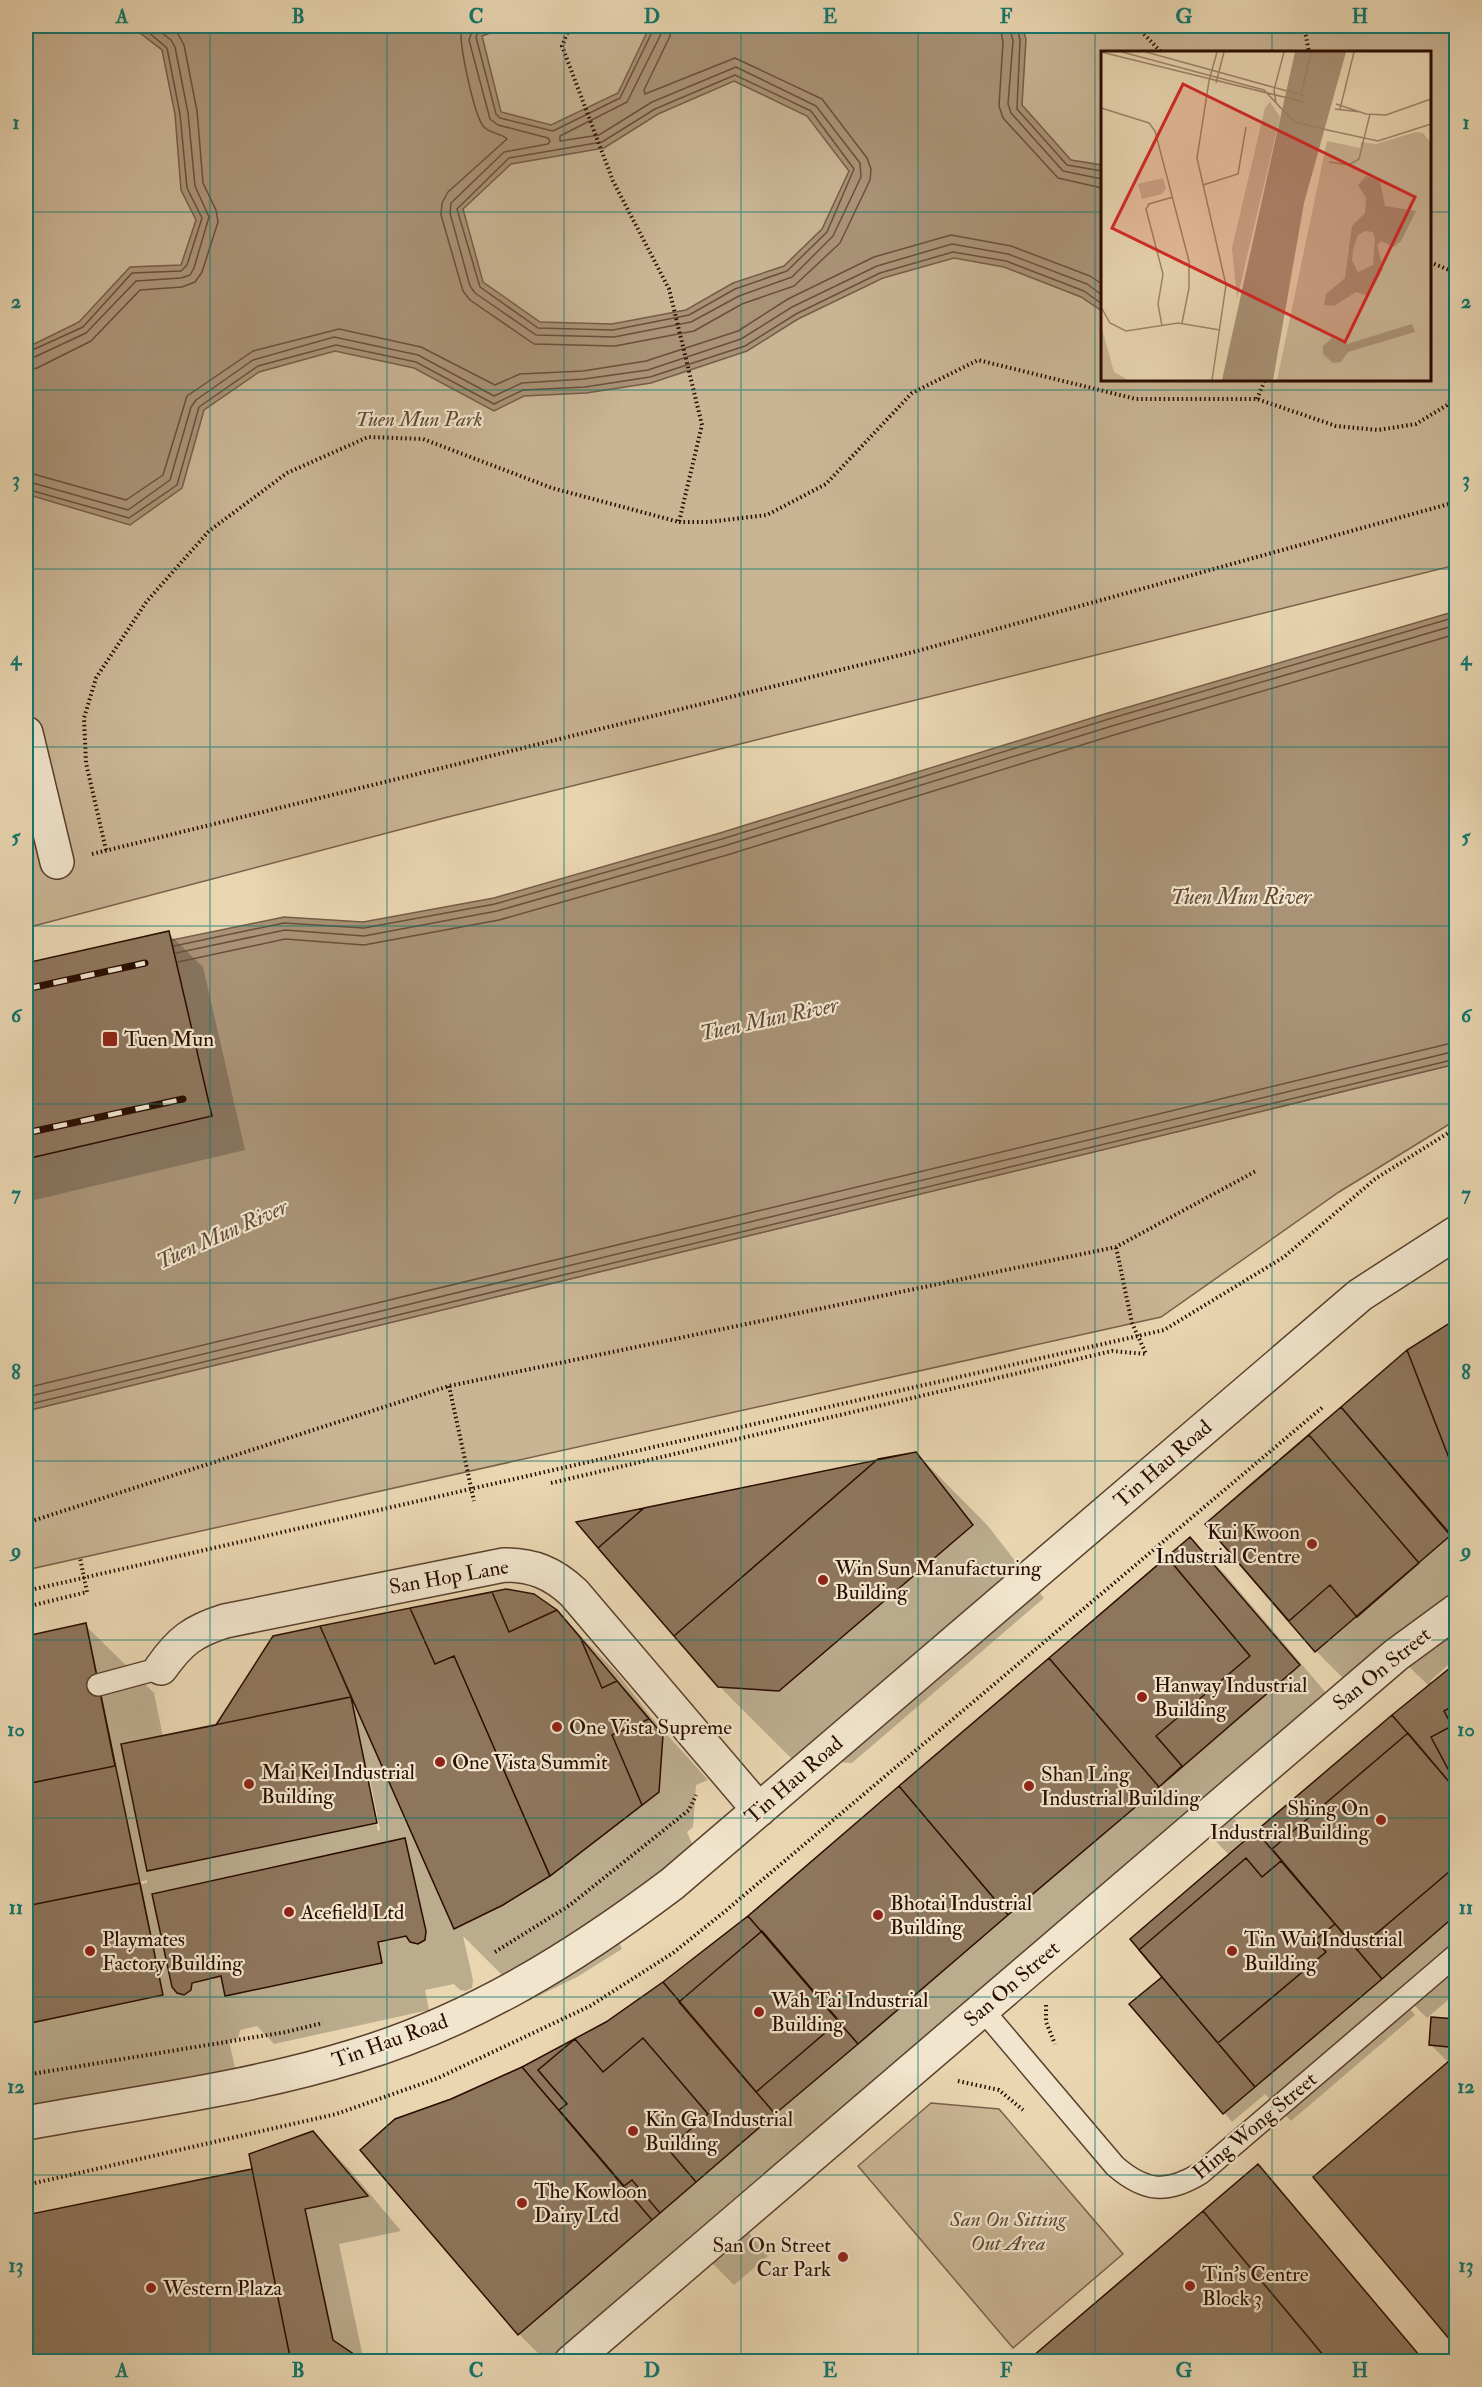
<svg xmlns="http://www.w3.org/2000/svg" width="1482" height="2387" font-family="'IM FELL Double Pica',serif">
<style>
.green{fill:#c9b494;stroke:#7a604a;stroke-width:1.5;fill-rule:evenodd}
.water{fill:#a99276;stroke:#765c47;stroke-width:1.5;fill-rule:evenodd}
.shadow{fill:#0003;fill-rule:evenodd}
.lines{fill:none;stroke-linecap:round;stroke-linejoin:round}
.shore{stroke:#6a4f3c;stroke-width:1.5}
.building{fill:#8e765d;stroke:#2a0c01;stroke-width:1.5}
.lane-casing{stroke:#5a3f2d;stroke-width:24}
.street-casing{stroke:#5a3f2d;stroke-width:36}
.path{stroke:#2a0c01;stroke-width:4;stroke-dasharray:1.5 3;stroke-linecap:butt}
.lane{stroke:#f1e5cd;stroke-width:21}
.street{stroke:#f1e5cd;stroke-width:33}
.rail-casing{stroke:#2a0c01;stroke-width:7}
.rail{stroke:#f1e5cd;stroke-width:4.5;stroke-dasharray:14;stroke-linecap:butt}
.grid{fill:none;stroke:#0f766e;stroke-width:1.5;stroke-opacity:0.55}
.poi-dot{fill:#8f2418;stroke:#f1e5cd;stroke-width:2}
.labels{text-anchor:middle;dominant-baseline:central;stroke-width:4.5;stroke-linejoin:round;paint-order:stroke}
.park-label{font-size:21px;font-style:italic;fill:#624734;stroke:#f1e5cd}
.poi-label{font-size:21px;fill:#2a0c01;stroke:#f1e5cd;text-anchor:start}
.street-label{font-size:21px;fill:#2a0c01;stroke:#f1e5cd}
.water-label{font-size:22px;font-style:italic;fill:#634836;stroke:#f1e5cd}
.inset-road{fill:none;stroke:#9d866b;stroke-width:1.5}
.view{fill:#d62828;fill-opacity:0.15;stroke:#d62828;stroke-width:3}
.inset-edge{fill:none;stroke:#2a0c01;stroke-width:3}
.neatline{fill:none;stroke:#0f766e;stroke-width:2}
.grid-label{font-size:20px;text-anchor:middle;font-weight:bold;fill:#0f766e}
</style>
<rect width="100%" height="100%" fill="#ead7b2"/>
<filter id="stains"><feTurbulence type="fractalNoise" baseFrequency=".00333" numOctaves="4"/><feColorMatrix values="0 0 0 0 .2 0 0 0 0 .09 0 0 0 0 .02 0 0 0 .5 -.17"/></filter>
<radialGradient id="worn" r=".72"><stop offset=".6" stop-color="#630" stop-opacity="0"/><stop offset="1" stop-color="#630" stop-opacity=".3"/></radialGradient>
<!-- green -->
<path class="green" d="M26,26H1456V565L448,817L26,928ZM1102,52H1430V380H1102Z
M1456,1064V1120L1339,1192L1161,1317L26,1570V1411Z
M931,2103L999,2109L1123,2254L1013,2348L858,2166Z"/>
<!-- water -->
<path class="water" d="M131,26H510L482,36L501,112L551,125L618,93L650,26H1022L1026,39L1022,105L1071,160L1102,165V311L1081,297L1004,267L954,258L883,278L798,319L747,351L651,383L586,393L524,396L494,411L414,368L335,351L259,372L204,410L182,488L130,525L26,494V348L79,322L130,267L181,265L196,220L181,190L175,114L162,50ZM734,81L807,116L849,171L822,229L784,266L733,283L686,310L612,324L540,322L483,282L463,209L511,164L604,148L658,114Z
M1456,611V1064L26,1411V970L284,917L363,922L494,898L720,833L1108,713Z"/>
<!-- shadow -->
<path class="shadow" d="M168,933L203,967L245,1150L26,1202V964Z
M1456,1320V1581L1448,1588L1456,1598V1658L1430,1681L1431,1683L1456,1665V1993L1427,2018L1412,2003L1408,2006L1415,2015L1291,2121L1265,2094L1232,2122L1131,2004L1162,1979L1230,1856L1208,1833L740,2222L768,2256L734,2285L703,2254L590,2362H547L519,2334L452,2100L572,2044L635,2004L693,1962L1190,1539L1225,1574L1333,1701L1223,1806L1251,1838L1429,1686L1397,1655L1358,1688L1346,1676L1343,1678L1316,1651L1207,1524L1408,1351ZM1090,1709H1094L1165,1791L1162,1793Z
M916,1453L988,1526L1044,1598L852,1763L792,1759L719,1686Z
M520,1591L533,1595L556,1611L617,1673L652,1718L708,1780L696,1785L693,1827L687,1832L702,1866L615,1933L622,1949L577,1977L528,2001L463,1936L473,1980L472,1988L466,1991L460,1990L454,1984L425,1990L429,2010L274,2044L257,2026L240,2030L238,2038L229,2041L235,2068L26,2111V1908L147,1883V1880L26,1905V1637L85,1625L154,1693L163,1737L217,1726L274,1638L492,1594ZM367,1780H370L380,1830L378,1831Z
M1432,2019L1456,2021V2345L1315,2177L1449,2063L1430,2044Z
M313,2133L348,2168L401,2231L339,2244L364,2362H26V2216L251,2171Z"/>
<g class="lines">
<!-- shore -->
<path class="shore" d="M462,26C457,39 474,113 483,126C490,134 501,133 507,139L448,192L442,203L441,215L463,291L470,300L534,344L615,346L694,331L742,304L794,286L840,243L870,180L871,169L867,158L822,99L735,58L645,94L644,90L670,36L672,26
M474,26L469,40L490,119L498,125L548,138L550,141L548,144L504,152L451,203L450,213L470,286L475,293L536,335L614,337L691,322L739,296L792,277L833,236L861,177L860,163L816,106L736,67L652,102L599,135L560,141V136L627,102L661,34L663,26
M492,26L479,30L476,37L496,114L500,118L553,131L620,98L655,26
M1000,26L1003,42L999,106L1003,118L1058,178L1102,188
M1009,26L1013,41L1008,104L1011,113L1063,171L1102,179
M1017,26L1020,40L1017,109L1067,165L1102,171
M735,75L811,111L854,169L827,232L787,271L735,289L689,315L613,330L538,328L480,287L457,209L509,158L602,142L655,109Z
M26,353L83,327L132,273L181,271L187,265L202,218L187,188L180,114L167,48L141,26
M26,361L86,333L136,281L181,278L190,275L194,268L209,217L195,186L188,113L175,47L171,40L153,26
M26,370L37,368L91,341L140,290L182,287L195,282L202,272L218,222L216,210L203,183L197,111L184,45L178,34L167,26
M26,472L126,500L163,475L187,396L253,351L339,329L421,347L495,385L520,374L583,371L646,361L738,331L788,299L874,257L951,235L1011,246L1090,276L1102,284
M26,481L128,510L170,480L191,407L196,400L253,360L334,337L418,355L494,396L522,383L584,379L648,370L741,339L792,307L877,266L952,244L1008,254L1087,284L1102,295
M26,489L129,518L177,485L199,407L258,366L336,345L416,362L494,404L523,390L585,387L650,377L745,346L796,314L880,273L953,252L1006,261L1084,291L1102,304
M174,946L284,923L364,928L495,904L722,839L1109,719L1456,617
M176,953L285,930L364,936L497,911L724,846L1112,726L1456,625
M178,962L285,939L364,945L499,920L727,855L1114,735L1456,634
M26,1388L1456,1042
M26,1397L1456,1051
M26,1405L1456,1059"/>
</g>
<!-- building -->
<path class="building" d="M169,931L212,1116L26,1159V963Z
M1456,1319V1476L1407,1350Z
M1456,1319V1542L1341,1407L1407,1350Z
M1341,1407L1451,1535L1315,1652L1205,1524Z
M1309,1435L1419,1563L1357,1617L1330,1585L1289,1621L1205,1524Z
M916,1452L973,1525L779,1691L718,1687L674,1636L878,1459Z
M916,1452L973,1525L779,1691L718,1687L598,1548L644,1508Z
M644,1508L598,1548L576,1522Z
M1190,1537L1300,1665L1159,1787L1049,1658Z
M1167,1557L1250,1656L1156,1736L1182,1766L1159,1787L1049,1658Z
M506,1589L534,1594L557,1610L663,1735L659,1792L550,1876L454,1656L435,1664L410,1608Z
M492,1592L509,1632L557,1610L580,1637L602,1688L617,1681L649,1719L612,1735L642,1805L550,1876L454,1656L435,1664L410,1608Z
M410,1608L435,1664L454,1656L550,1876L503,1905L454,1929L320,1626Z
M86,1623L115,1766L26,1784V1636Z
M86,1623L163,1995L26,2024V1636Z
M320,1626L351,1697L377,1823L147,1871L121,1744L216,1725L273,1636Z
M1049,1658L1159,1787L1008,1915L899,1786Z
M1456,1663V1790L1392,1715Z
M351,1697L377,1823L147,1871L121,1744Z
M1456,1704V1784L1431,1737L1452,1726L1444,1711Z
M1392,1715L1456,1790V1915L1382,1979L1256,1831Z
M1408,1733L1456,1790V1866L1357,1950L1272,1849Z
M899,1786L1008,1915L858,2044L748,1916Z
M1256,1831L1382,1979L1255,2087L1130,1939Z
M405,1838L426,1931L425,1940L418,1944L410,1942L406,1936L378,1942L382,1963L225,1996L221,1976L192,1983L191,1990L184,1995L177,1993L172,1987L152,1894Z
M1246,1858L1262,1877L1281,1861L1335,1924L1315,1940L1326,1952L1218,2043L1139,1950Z
M140,1883L163,1995L26,2024V1906Z
M748,1916L858,2044L775,2114L663,1982Z
M762,1931L839,2021L756,2092L679,2002Z
M1162,1977L1255,2087L1223,2114L1129,2004Z
M663,1982L775,2114L652,2220L522,2067L606,2022Z
M1431,2017L1456,2019V2347L1313,2177L1456,2055L1449,2047L1429,2045Z
M643,2038L708,2114L668,2149L696,2182L660,2213L632,2180L624,2186L559,2110L567,2104L538,2070L575,2039L603,2072Z
M522,2067L652,2220L518,2335L360,2150L395,2119L451,2099Z
M313,2131L368,2196L305,2209L333,2340L355,2355L356,2362H26V2215L252,2169L249,2154Z
M1258,2164L1425,2362H1026Z
M252,2169L291,2362H26V2215Z
M1203,2211L1329,2362H1026Z"/>
<g class="lines">
<!-- lane casing -->
<g class="lane-casing">
<path id="lane" d="M98,1685L161,1668
M982,2009L1115,2166C1145,2192 1167,2194 1201,2173L1456,1955"/>
</g>
<!-- street casing -->
<g class="street-casing">
<path id="street" d="M26,733L57,862
M161,1668C180,1641 193,1631 225,1621L504,1565C533,1565 553,1573 574,1593L759,1810
M26,2123C135,2103 248,2089 355,2056C472,2021 575,1957 672,1884L1360,1295L1456,1233
M571,2362L1396,1655L1456,1611"/>
</g>
<!-- path -->
<path class="path" d="M1128,26L1143,33L1161,52
M1304,26L1309,52
M1430,262L1456,273
M1257,399L1265,380
M679,522H708L767,515L826,484L912,393L978,360L1136,399H1257L1336,426L1378,430L1416,424L1447,405L1456,393
M106,850L86,763L84,718L96,678L147,601L209,531L287,473L368,437L423,439L552,488L679,522L702,425L669,289L613,181L562,46L570,26
M92,854L917,651L1456,502
M449,1386L474,1501
M551,1483L1112,1351L1146,1354L1132,1323L1116,1247
M26,1523L449,1386L1116,1247L1256,1171
M26,1591L1164,1330L1284,1257L1375,1179L1456,1128
M26,1607L87,1592L80,1558
M495,1952L570,1905L689,1810L696,1795
M1046,2005V2022L1055,2044
M26,2075L286,2032L323,2023
M958,2081L999,2090L1023,2110
M26,2185L336,2114L438,2078L590,2006L673,1953L723,1913L1324,1406"/>
<!-- lane -->
<use href="#lane" class="lane"/>
<!-- street -->
<use href="#street" class="street"/>
<!-- rail casing -->
<g class="rail-casing">
<path id="rail" d="M26,989L145,963
M26,1133L183,1099"/>
</g>
<!-- rail -->
<use href="#rail" class="rail"/>
</g>
<!-- grid -->
<path class="grid" d="M210,26V2362M387,26V2362M564,26V2362M741,26V2362M918,26V2362M1095,26V2362M1272,26V52M26,212H1102M1430,212H1456M1272,380V2362M26,390H1456M26,569H1456M26,747H1456M26,926H1456M26,1104H1456M26,1283H1456M26,1461H1456M26,1640H1456M26,1818H1456M26,1997H1456M26,2175H1456"/>
<!-- markers -->
<g class="poi-dot">
<rect x="102" y="1031" width="16" height="16" rx="3"/>
<circle cx="1312" cy="1544" r="6"/>
<circle cx="823" cy="1580" r="6"/>
<circle cx="1142" cy="1697" r="6"/>
<circle cx="557" cy="1727" r="6"/>
<circle cx="440" cy="1762" r="6"/>
<circle cx="249" cy="1784" r="6"/>
<circle cx="1029" cy="1786" r="6"/>
<circle cx="1381" cy="1820" r="6"/>
<circle cx="289" cy="1912" r="6"/>
<circle cx="878" cy="1915" r="6"/>
<circle cx="90" cy="1951" r="6"/>
<circle cx="1232" cy="1951" r="6"/>
<circle cx="759" cy="2012" r="6"/>
<circle cx="633" cy="2131" r="6"/>
<circle cx="522" cy="2203" r="6"/>
<circle cx="843" cy="2257" r="6"/>
<circle cx="1190" cy="2286" r="6"/>
<circle cx="151" cy="2288" r="6"/>
</g>
<g class="labels">
<!-- park labels -->
<g class="park-label">
<text x="419" y="419">Tuen Mun Park</text>
<text x="1008" y="2219">San On Sitting<tspan x="1008" dy="24">Out Area</tspan></text>
</g>
<!-- poi labels -->
<g class="poi-label">
<text x="124" y="1039">Tuen Mun</text>
<text x="1300" y="1532" text-anchor="end">Kui Kwoon<tspan x="1300" dy="24">Industrial Centre</tspan></text>
<text x="835" y="1568">Win Sun Manufacturing<tspan x="835" dy="24">Building</tspan></text>
<text x="1154" y="1685">Hanway Industrial<tspan x="1154" dy="24">Building</tspan></text>
<text x="569" y="1727">One Vista Supreme</text>
<text x="452" y="1762">One Vista Summit</text>
<text x="261" y="1772">Mai Kei Industrial<tspan x="261" dy="24">Building</tspan></text>
<text x="1041" y="1774">Shan Ling<tspan x="1041" dy="24">Industrial Building</tspan></text>
<text x="1369" y="1808" text-anchor="end">Shing On<tspan x="1369" dy="24">Industrial Building</tspan></text>
<text x="890" y="1903">Bhotai Industrial<tspan x="890" dy="24">Building</tspan></text>
<text x="301" y="1912">Acefield Ltd</text>
<text x="102" y="1939">Playmates<tspan x="102" dy="24">Factory Building</tspan></text>
<text x="1244" y="1939">Tin Wui Industrial<tspan x="1244" dy="24">Building</tspan></text>
<text x="771" y="2000">Wah Tai Industrial<tspan x="771" dy="24">Building</tspan></text>
<text x="645" y="2119">Kin Ga Industrial<tspan x="645" dy="24">Building</tspan></text>
<text x="534" y="2191">The Kowloon<tspan x="534" dy="24">Dairy Ltd</tspan></text>
<text x="831" y="2245" text-anchor="end">San On Street<tspan x="831" dy="24">Car Park</tspan></text>
<text x="1202" y="2274">Tin's Centre<tspan x="1202" dy="24">Block 3</tspan></text>
<text x="163" y="2288">Western Plaza</text>
</g>
<!-- street labels -->
<g class="street-label">
<text transform="translate(1163 1464) rotate(-41)">Tin Hau Road</text>
<text transform="translate(449 1577) rotate(-10)">San Hop Lane</text>
<text transform="translate(1382 1669) rotate(-39)">San On Street</text>
<text transform="translate(794 1780) rotate(-41)">Tin Hau Road</text>
<text transform="translate(1012 1984) rotate(-41)">San On Street</text>
<text transform="translate(390 2041) rotate(-20)">Tin Hau Road</text>
<text transform="translate(1255 2126) rotate(-40)">Hing Wong Street</text>
</g>
<!-- water labels -->
<g class="water-label">
<text x="1241" y="897">Tuen Mun River</text>
<text transform="translate(769 1019) rotate(-12)">Tuen Mun River</text>
<text transform="translate(222 1234) rotate(-24)">Tuen Mun River</text>
</g>
</g>
<!-- overview -->
<g transform="translate(1101 51)">
<rect width="330" height="330" fill="#ead7b2"/>
<path d="M169,51L179,66L136,248L131,197L164,57ZM315,81L322,82L330,92V329H176L226,90L259,97L260,91L275,93ZM62,127L65,137L61,143L41,148L37,133ZM0,274L13,321L27,329H0Z" fill="#c9b494"/>
<path d="M194,1H245L203,152L172,329H121ZM265,125L279,130L284,155L315,160L300,190L293,196L280,190L276,194L282,218L267,245L255,241L233,255L223,254L225,243L244,227L251,175L264,162L265,147L257,134ZM264,180L272,181L274,188L272,214L257,221L251,210L252,198L257,184ZM311,273L314,281L247,301L240,311L232,312L222,303V295L231,287L246,293Z" fill="#a99276" fill-rule="evenodd"/>
<path class="inset-road" d="M0,1L203,51M21,1L163,39L193,71L231,80L277,90L330,73M45,1L204,45M108,30L96,107L125,234L111,329M108,30L116,1M115,32L123,1M200,44L210,1M175,52L173,39L183,1M235,53L265,63L285,64L330,48M0,57L48,72L54,80L88,210V237L81,272M234,58L260,61M239,58L253,1M228,111L248,114L258,108L269,63M102,134L137,123L145,76M0,256L9,272L25,280L77,272L119,279M61,275L57,253L62,223L45,158L48,153L72,146"/>
<path class="view" d="M82,33L314,146L244,291L11,177Z"/>
<rect width="330" height="330" class="inset-edge"/>
</g>
<!-- margin -->
<rect width="1482" height="2387" fill="none" stroke="#ead7b2" stroke-width="66"/>
<rect x="33" y="33" width="1416" height="2321" class="neatline"/>
<g class="grid-label">
<text x="122" y="23">A</text>
<text x="298" y="23">B</text>
<text x="476" y="23">C</text>
<text x="652" y="23">D</text>
<text x="830" y="23">E</text>
<text x="1006" y="23">F</text>
<text x="1184" y="23">G</text>
<text x="1360" y="23">H</text>
<text x="16" y="129">1</text>
<text x="1466" y="129">1</text>
<text x="16" y="308">2</text>
<text x="1466" y="308">2</text>
<text x="16" y="486">3</text>
<text x="1466" y="486">3</text>
<text x="16" y="665">4</text>
<text x="1466" y="665">4</text>
<text x="16" y="843">5</text>
<text x="1466" y="843">5</text>
<text x="16" y="1022">6</text>
<text x="1466" y="1022">6</text>
<text x="16" y="1200">7</text>
<text x="1466" y="1200">7</text>
<text x="16" y="1379">8</text>
<text x="1466" y="1379">8</text>
<text x="16" y="1557">9</text>
<text x="1466" y="1557">9</text>
<text x="16" y="1736">10</text>
<text x="1466" y="1736">10</text>
<text x="16" y="1914">11</text>
<text x="1466" y="1914">11</text>
<text x="16" y="2093">12</text>
<text x="1466" y="2093">12</text>
<text x="16" y="2272">13</text>
<text x="1466" y="2272">13</text>
<text x="122" y="2377">A</text>
<text x="298" y="2377">B</text>
<text x="476" y="2377">C</text>
<text x="652" y="2377">D</text>
<text x="830" y="2377">E</text>
<text x="1006" y="2377">F</text>
<text x="1184" y="2377">G</text>
<text x="1360" y="2377">H</text>
</g>
<rect width="100%" height="100%" filter="url(#stains)"/>
<rect width="100%" height="100%" fill="url(#worn)"/>
</svg>
